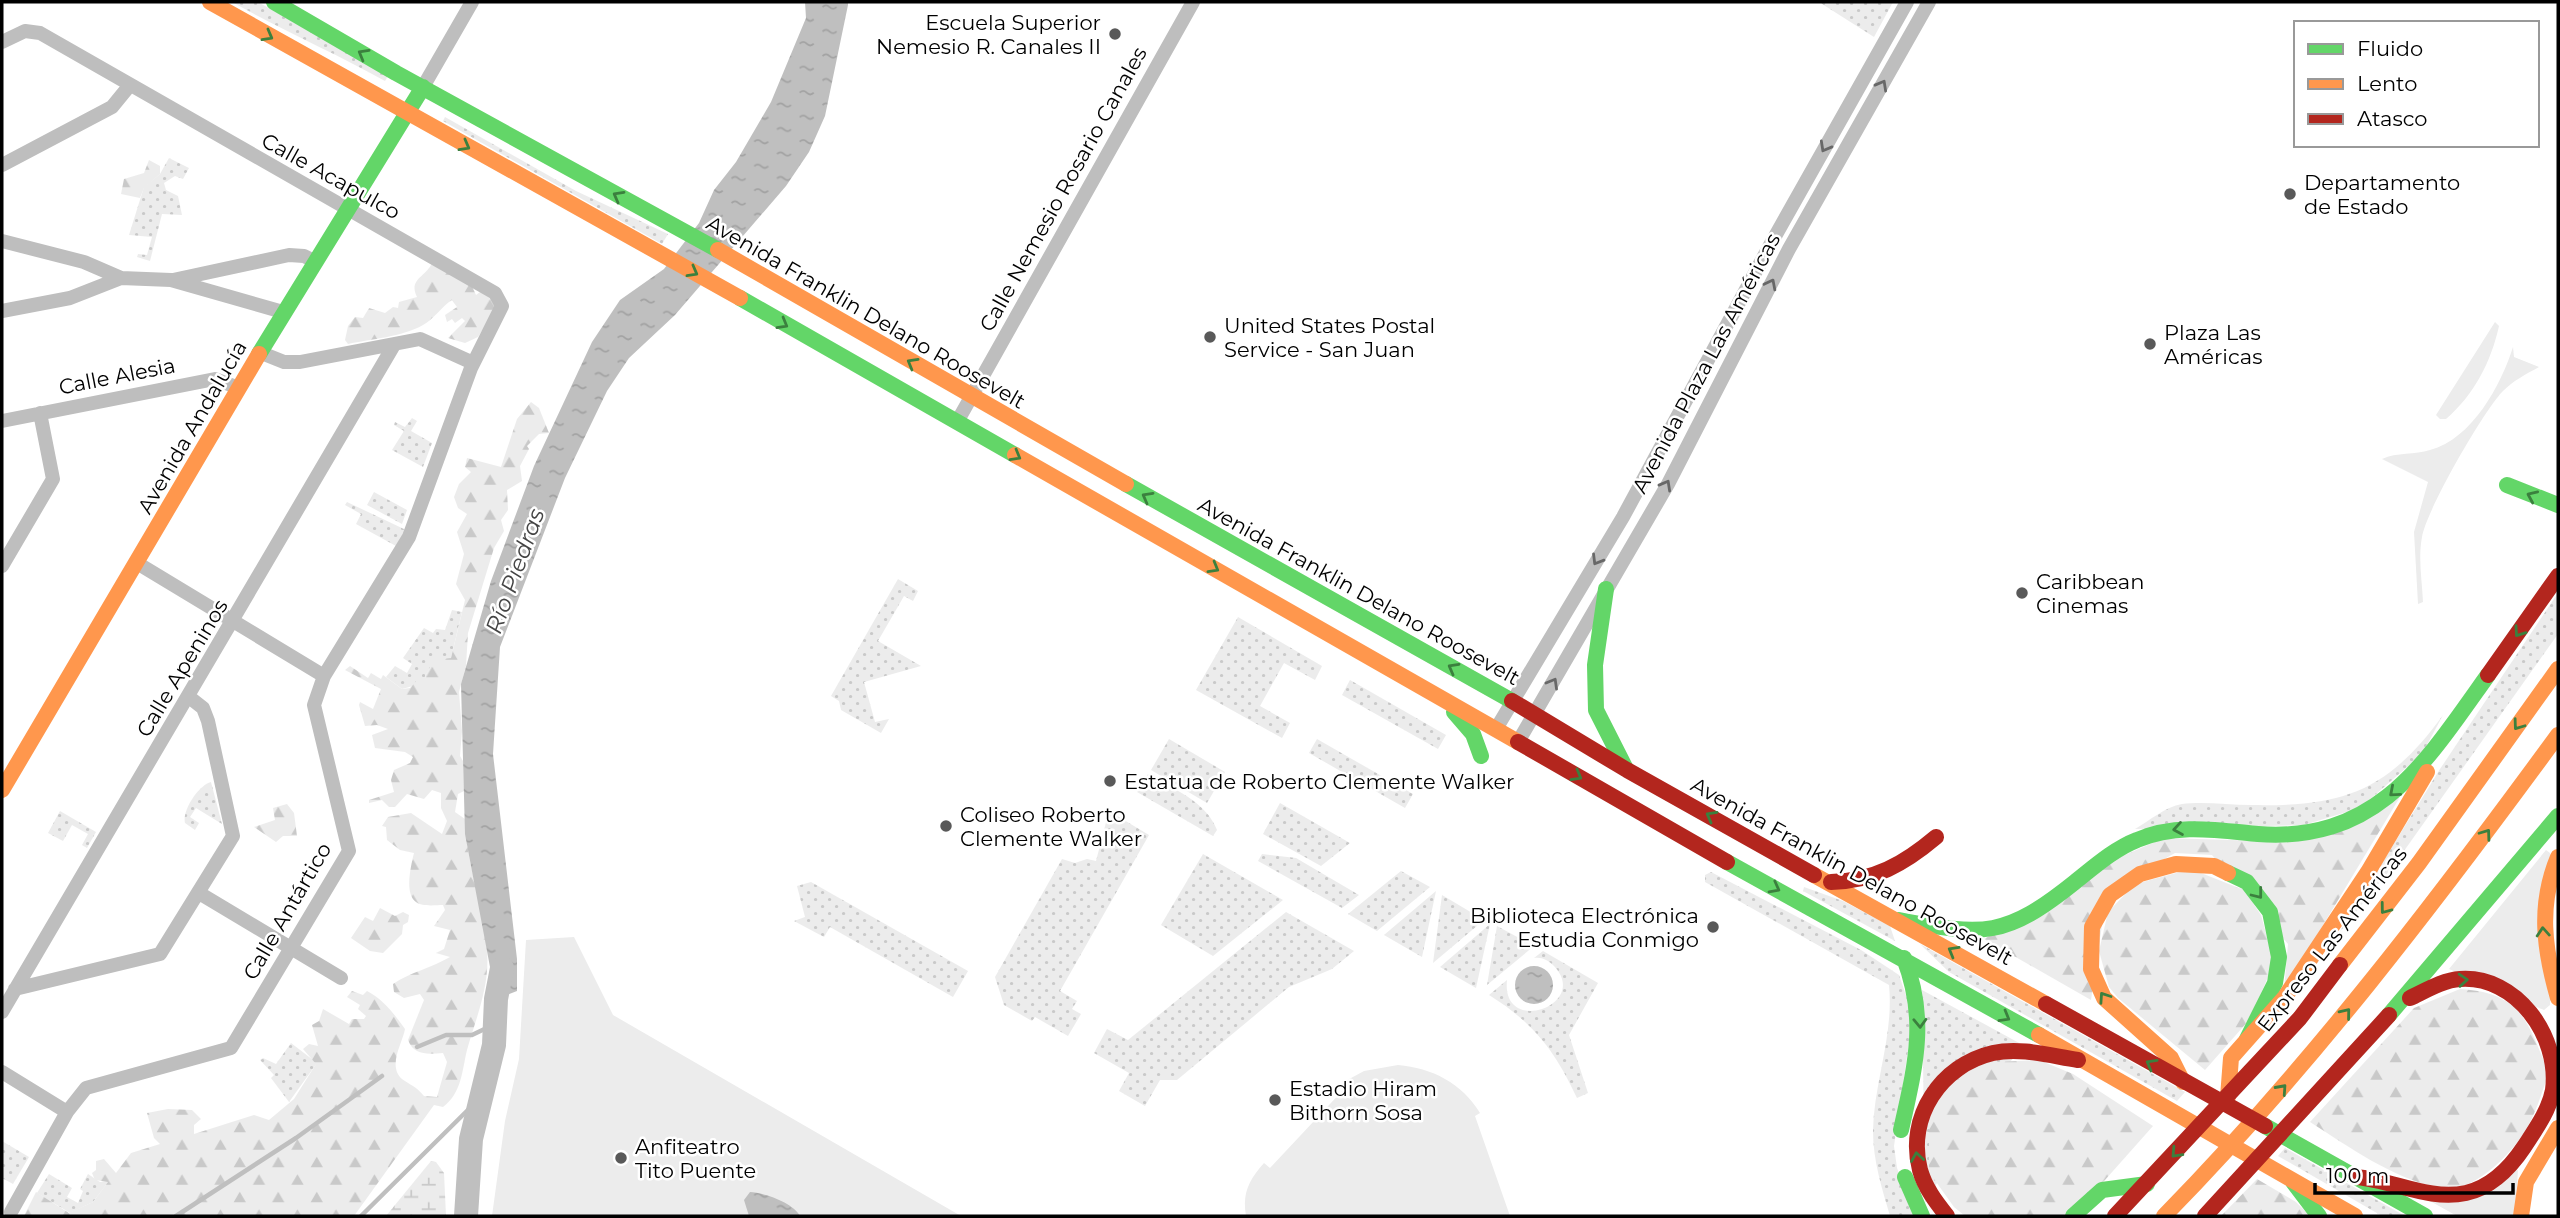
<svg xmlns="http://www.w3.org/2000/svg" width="2560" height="1218" font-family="Montserrat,sans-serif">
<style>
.grass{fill:url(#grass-dots)}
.forest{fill:url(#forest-firs)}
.wetland{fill:url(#wetland-marsh)}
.green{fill:#ececec}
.water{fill:url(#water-ripples)}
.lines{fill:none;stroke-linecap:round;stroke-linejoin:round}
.stream{stroke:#bfbfbf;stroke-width:4.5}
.river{stroke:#bfbfbf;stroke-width:24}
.street{stroke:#bebebe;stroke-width:14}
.fast{stroke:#63d668;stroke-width:16}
.slow{stroke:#ff974d;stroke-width:16}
.jam{stroke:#b3261e;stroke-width:16}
.oneway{stroke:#3b803e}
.oneway2{stroke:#686868}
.poi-dot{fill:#595959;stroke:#fff;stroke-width:2.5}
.labels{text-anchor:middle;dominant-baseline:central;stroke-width:5;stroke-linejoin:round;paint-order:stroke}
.poi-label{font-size:21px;fill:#000;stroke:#fff;text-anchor:start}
.street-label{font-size:21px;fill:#000;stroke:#fff}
.water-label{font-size:23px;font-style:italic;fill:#444;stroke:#fff}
</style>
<defs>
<pattern id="grass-dots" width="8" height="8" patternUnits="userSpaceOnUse" patternTransform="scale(1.75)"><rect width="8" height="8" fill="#ececec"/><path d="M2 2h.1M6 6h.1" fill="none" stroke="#c9c9c9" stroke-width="1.8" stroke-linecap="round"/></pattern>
<pattern id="forest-firs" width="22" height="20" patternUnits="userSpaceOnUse" patternTransform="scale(1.75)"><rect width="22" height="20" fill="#ececec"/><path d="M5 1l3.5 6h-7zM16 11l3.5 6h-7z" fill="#c9c9c9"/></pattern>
<pattern id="wetland-marsh" width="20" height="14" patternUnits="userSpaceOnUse" patternTransform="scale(1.75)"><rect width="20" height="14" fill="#ececec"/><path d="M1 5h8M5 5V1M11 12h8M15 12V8" fill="none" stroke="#c9c9c9"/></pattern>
<pattern id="water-ripples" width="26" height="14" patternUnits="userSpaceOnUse" patternTransform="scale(1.75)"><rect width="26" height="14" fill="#bfbfbf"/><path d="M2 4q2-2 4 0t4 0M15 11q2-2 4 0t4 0" fill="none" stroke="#a2a2a2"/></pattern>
</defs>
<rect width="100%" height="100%" fill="#fff"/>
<!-- grass -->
<path class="grass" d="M232,2H258L388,76L385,81C335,53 282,30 232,2Z
M1819,2H1893L1874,37Z
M445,117L576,191L668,234L662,244L443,121Z
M169,158L189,168L183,179L175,176L164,183L166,190L178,196L182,215L162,214L150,261L137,257L138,254L147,255L152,237L129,235L144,187L160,174Z
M412,418L417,421L411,431L432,443L423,467L392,450L404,431L394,425L395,422L405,427Z
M374,492L407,510L402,524L367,505Z
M347,502L406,530L396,546L356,524L361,514L345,505Z
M898,579L918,591L913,601L904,596L878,641L921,666L864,682L875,722L889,719L881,733L841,710L839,701L831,696Z
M2558,593V634L2394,865L2339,933L2440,769Z
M452,610L462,612L451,658L430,668L425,676L428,682L402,689L386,677L395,666L407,673L412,664L403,658L424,628L433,633L436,629L445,630Z
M1238,617L1322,666L1315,680L1284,663L1260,706L1290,723L1282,738L1196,690Z
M1350,680L1446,735L1438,749L1342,695Z
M2443,715L2422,754L2360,808L2304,825L2135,829C2149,821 2165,807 2182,804C2203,801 2229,805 2251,805C2344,807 2388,791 2443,715Z
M1169,739L1225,772L1207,803L1151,770Z
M1317,739L1413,794L1405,808L1309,753Z
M1148,774C1173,789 1206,801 1217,830L1213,836L1137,792Z
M211,782L222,824L196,808L190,817L199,823L195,830L185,823C182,810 199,785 211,782Z
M1280,803L1350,843L1321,866L1263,834Z
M60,811L96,832L87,848L82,845L88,834L72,825L63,841L48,833Z
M1109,811L1149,835L1060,991L1077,1001L1072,1009L1081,1014L1068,1036L1035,1017L1032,1021L1004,1005L995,977L1062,859L1075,863L1087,859L1096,861Z
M1203,854L1283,900L1213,956L1161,925Z
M1262,854L1296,858L1359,895L1342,908L1258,861Z
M1401,871L1430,887L1377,931L1348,914Z
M1711,872L1861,950L1899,975L1913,1016L1894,1146L1897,1168L1916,1216H1890C1882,1188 1873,1161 1873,1131C1874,1081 1894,1036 1889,985L1705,882V875Z
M811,882L968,971L953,997L830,927L824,937L794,921L805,917L797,886Z
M1804,887L1843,901L1890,926L1895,941L1803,891Z
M1436,891L1422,957L1384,935Z
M1442,895L1484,920L1433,963Z
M1286,912L1354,951L1332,969L1289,987L1177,1080H1160L1145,1106L1119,1091L1129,1073L1094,1053L1107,1029L1128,1040Z
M1490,924L1476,988L1440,967Z
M1497,926L1534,946L1487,985Z
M1920,944L2185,1092L2177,1101L1949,972Z
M1543,951L1598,983L1569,1035L1588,1093L1577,1098C1555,1051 1534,1023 1489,995L1507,980C1501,1037 1591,1005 1554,966C1548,960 1542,957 1534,958Z
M1922,990L2021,1044L1925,1203Z
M291,1043L317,1063L289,1102L271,1078L274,1075L260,1060L263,1058L276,1064Z
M2,1141L29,1157L13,1184L2,1178Z
M2285,1148L2405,1216H2382L2278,1156Z
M49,1174L72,1188L67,1197L78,1203L83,1191L80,1189L88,1174L100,1182L109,1181L93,1202L70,1213L37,1193Z"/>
<!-- forest -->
<path class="forest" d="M149,160L160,166V174L144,188L140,198L121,194L124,179L144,173Z
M432,263L470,282L476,295L480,292L492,296L498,306L478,337L465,343L448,338L465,321L462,318L455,323L452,319L447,322L445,315L457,307L452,300C441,307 434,319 423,325C402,337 371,339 348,344L345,340L348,326L355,317L363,318L369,308L385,313L393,307L398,308L399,302L417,297C408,279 426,277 432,263Z
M531,402L539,408L549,433L539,434L527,446L529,449L520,466L522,481L507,490L508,510L501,520L504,531L494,548L468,633L466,666L459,692L462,731L460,756L463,761L464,791L458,794L455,812L465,819C466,863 484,906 487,951C490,986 476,1018 467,1050C462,1070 462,1093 443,1107L434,1105L354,1216H24L36,1192L69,1213L93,1202L108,1182L95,1180L92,1173L96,1170V1161L104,1159L116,1173L131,1153L160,1144L154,1138L147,1113L168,1109L192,1110L201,1119L194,1125V1134L254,1115L269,1120L294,1099L316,1064L303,1049L309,1044L318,1046L312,1025L319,1021L323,1009L349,1024L352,1019H364L366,1016L358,1009L360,1005L347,997L352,991L363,995L367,991C383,999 395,1015 405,1029C403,1042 387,1066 402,1079C410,1085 416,1086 424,1096L437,1097L447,1062L443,1053C428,1054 414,1056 408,1040L424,1000L420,994L404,998L394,992L393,984C411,972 431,968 450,957L436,953L444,949L450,930L434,926L445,910L443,905C436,905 422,907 416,902C404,894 411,865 414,853L400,850L387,840L386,827L382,826L388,817L411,813L442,834L447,821L441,808V793L432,790L424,799L407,794L395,807H389L382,800L369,803V800L394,792L391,780L394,770L410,763L413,757L405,752L375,748L372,735L388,729L377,725L365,726L359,705L360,702L373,709L381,689L345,670L350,666L368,678L371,673L381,679L383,675L402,689L410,688L418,679L427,682L425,676L434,660L451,658L465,600L456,584L464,554L457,532L467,514L458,508L454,497L459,484L471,472L465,467L467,458L501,467L517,419Z
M2400,797L2284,990L2288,944L2212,855L2175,853L2107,891L2091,1000L1984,939L2120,857L2164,838L2263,841Z
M287,804L294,813L297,836H283L276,842L254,827L275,820L273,808Z
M2191,869L2244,890L2261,915L2274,963L2250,1019L2205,1070L2118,998L2109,987L2099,951L2108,912L2135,884Z
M380,908L395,916L403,912L409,915L408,922L403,925L402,934L383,953L370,951L351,938L365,917L373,921Z
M2460,989C2523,993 2527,1022 2549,1073C2543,1088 2539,1104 2532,1118C2519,1148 2474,1196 2439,1188C2392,1178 2349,1147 2310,1122L2414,1008Z
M2039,1060L2073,1074L2153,1126L2105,1180L2065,1216H1965L1954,1207L1929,1172V1118L1935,1097L1974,1063Z
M2257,1179L2296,1202L2310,1216H2221Z"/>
<!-- wetland -->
<path class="wetland" d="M431,1161L436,1162L444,1173L446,1216H386Z"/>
<!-- green -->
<path class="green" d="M2495,322L2499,326C2491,362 2474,395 2446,419H2440L2436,415Z
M2513,347L2514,357L2539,367C2526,374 2513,381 2503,391C2484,410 2426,511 2422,537C2418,558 2422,580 2423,602L2418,604L2414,532L2428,482L2382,459C2397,452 2415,455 2430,450C2472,439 2501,385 2513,347Z
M2546,850L2550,853V1005L2544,1010L2449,969Z
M574,937L613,1015L961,1216H492L505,1121L519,1059L526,940Z
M1398,1065C1432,1068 1462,1083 1480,1113L1475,1116L1510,1216H1246C1242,1193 1249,1180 1264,1163L1270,1168L1344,1089L1340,1084L1364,1071Z
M2518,1170L2515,1216H2457L2430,1201Z"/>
<!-- water -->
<path class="water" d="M805,2H848V5L825,116L809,152L786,186L675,315L629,358L607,391L565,478L500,647L493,754L517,959V991L496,999L465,834L461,684L491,581L534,466L592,342L620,300L664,269L699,223L714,190L736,162L771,102L806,18Z
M1515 985a19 19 0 1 1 38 0a19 19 0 1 1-38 0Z
M750,1192C765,1193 793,1203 800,1216H749L744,1200Z"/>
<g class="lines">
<!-- stream -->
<path class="stream" d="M417,1047L446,1035H472L495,1024
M176,1216L296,1138L382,1076
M361,1216L481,1097"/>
<!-- river -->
<path class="river" d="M466,1216L471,1139L494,1045L496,999L502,968"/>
<!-- street -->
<path class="street" d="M2,42L25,31L40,33L495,293L502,306L471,368L409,537L324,676L314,705L349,851L231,1048L86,1088L67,1112L11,1212
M423,87L472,2
M2,165L112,107L130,85
M2,241L84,262L121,278L171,280L283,312
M173,280L289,255L304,256L314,261
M2,311L70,298L121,278
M259,352L284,362H300L420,339L473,363
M2,421L215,379L239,388
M957,422L1193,2
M137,563L324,676
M2,566L53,479L40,413
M1496,729L1623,517L1769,247L1907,2
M1518,742L1668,484L1789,249L1929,2
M199,893L341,978
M15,989L160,954L233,836L208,721L203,708L189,697
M2,1012L394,345
M2,1072L67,1112"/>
<!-- fast -->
<path class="fast" d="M274,2L396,73L718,250
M740,298L1015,455
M259,354L423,87
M1126,484L1512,701
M2507,485L2558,505
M1606,589L1595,665L1596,710L1626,769
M1454,712L1473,734L1481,756
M1727,862L2039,1035
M2228,873L2247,882L2270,912L2279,957L2275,983L2247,1039
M1899,920C1985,936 2005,938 2075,882C2094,867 2114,849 2137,840C2176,823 2216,830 2258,834C2378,843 2426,762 2488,675
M2389,1015L2558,816
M2265,1126L2425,1216
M1901,1130C1915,1067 1928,1020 1904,958
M1905,1177L1922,1216
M2293,1182L2319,1216
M2073,1216L2102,1190L2147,1184"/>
<!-- slow -->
<path class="slow" d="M210,2L740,298
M718,250L1126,484
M1015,455L1518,742
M2,790L259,354
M2558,857C2538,905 2544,949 2558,998
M1814,875L2046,1004
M2340,965L2419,863L2558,669
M2039,1035L2355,1216
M2183,1082L2171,1058L2104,998L2091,969L2092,927L2110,895L2140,874L2176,864L2214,866L2228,873
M2228,1097L2231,1058L2285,997L2368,872L2427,772
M2164,1216C2310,1067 2435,903 2558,735
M2521,1216L2526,1182L2558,1128"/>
<!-- jam -->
<path class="jam" d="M2488,675L2558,576
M1512,701L1627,770L1814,875
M1518,742L1727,862
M1831,882C1874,881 1904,864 1936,837
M2046,1004L2265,1126
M2356,1177C2393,1180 2429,1201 2466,1193C2492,1187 2510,1168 2524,1147C2535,1130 2549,1111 2553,1090C2560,1036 2516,975 2460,979C2443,980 2425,991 2410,998
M1947,1216C1936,1202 1925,1188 1920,1170C1906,1117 1941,1065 1993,1053C2021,1047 2051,1056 2078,1060
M2115,1216L2300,1018L2340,965
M2205,1216L2389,1015"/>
</g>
<!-- one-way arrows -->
<defs><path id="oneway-chevron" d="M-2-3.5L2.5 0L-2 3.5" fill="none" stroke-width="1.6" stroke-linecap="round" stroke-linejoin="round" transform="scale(1.75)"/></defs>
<g class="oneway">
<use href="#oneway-chevron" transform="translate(268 36) rotate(29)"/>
<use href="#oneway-chevron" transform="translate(363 54) rotate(-150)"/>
<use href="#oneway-chevron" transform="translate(465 146) rotate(29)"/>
<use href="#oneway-chevron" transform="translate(618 196) rotate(-151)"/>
<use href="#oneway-chevron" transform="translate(693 272) rotate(29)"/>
<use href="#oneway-chevron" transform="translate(783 324) rotate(30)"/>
<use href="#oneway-chevron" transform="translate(912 363) rotate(-150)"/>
<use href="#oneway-chevron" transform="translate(1016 456) rotate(30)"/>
<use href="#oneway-chevron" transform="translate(2532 496) rotate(-156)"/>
<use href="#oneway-chevron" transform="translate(1147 497) rotate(-151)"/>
<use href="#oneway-chevron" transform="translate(1214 568) rotate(30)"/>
<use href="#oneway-chevron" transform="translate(2519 632) rotate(125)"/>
<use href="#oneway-chevron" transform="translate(1453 668) rotate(-151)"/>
<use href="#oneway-chevron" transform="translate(2518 725) rotate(126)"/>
<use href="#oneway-chevron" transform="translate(1577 776) rotate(30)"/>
<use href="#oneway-chevron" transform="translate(2394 792) rotate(139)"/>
<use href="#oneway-chevron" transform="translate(1711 816) rotate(-151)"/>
<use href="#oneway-chevron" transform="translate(2178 829) rotate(171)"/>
<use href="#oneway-chevron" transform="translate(2486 834) rotate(-54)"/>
<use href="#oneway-chevron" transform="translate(1775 888) rotate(28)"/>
<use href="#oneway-chevron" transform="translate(2258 894) rotate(52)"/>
<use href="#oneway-chevron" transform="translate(2385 909) rotate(127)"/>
<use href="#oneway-chevron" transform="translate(2543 932) rotate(-94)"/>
<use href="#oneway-chevron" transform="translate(1953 951) rotate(-150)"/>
<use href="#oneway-chevron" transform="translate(2463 980) rotate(-4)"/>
<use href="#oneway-chevron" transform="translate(2104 997) rotate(-124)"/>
<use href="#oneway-chevron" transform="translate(2346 1013) rotate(-51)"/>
<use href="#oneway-chevron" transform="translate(2005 1017) rotate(30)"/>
<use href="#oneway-chevron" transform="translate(1920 1023) rotate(88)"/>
<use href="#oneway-chevron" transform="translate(2151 1064) rotate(-150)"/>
<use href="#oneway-chevron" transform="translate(2282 1089) rotate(-48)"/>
<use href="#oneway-chevron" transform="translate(2176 1153) rotate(133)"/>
<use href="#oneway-chevron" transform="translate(1917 1157) rotate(-99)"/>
</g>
<g class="oneway2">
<use href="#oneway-chevron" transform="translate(1882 85) rotate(-61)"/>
<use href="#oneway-chevron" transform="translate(1825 147) rotate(119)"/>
<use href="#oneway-chevron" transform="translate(1771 284) rotate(-63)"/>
<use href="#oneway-chevron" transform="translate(1666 485) rotate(-61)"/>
<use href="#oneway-chevron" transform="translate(1597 560) rotate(121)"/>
<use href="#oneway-chevron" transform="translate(1553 683) rotate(-60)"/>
</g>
<!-- markers -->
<g class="poi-dot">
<circle cx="1115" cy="34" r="7"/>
<circle cx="2290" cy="194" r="7"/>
<circle cx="1210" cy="337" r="7"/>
<circle cx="2150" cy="344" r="7"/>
<circle cx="2022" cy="593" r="7"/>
<circle cx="1110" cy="781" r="7"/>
<circle cx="946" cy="826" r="7"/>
<circle cx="1713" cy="927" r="7"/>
<circle cx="1275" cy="1100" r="7"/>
<circle cx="621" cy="1158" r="7"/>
</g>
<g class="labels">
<!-- poi labels -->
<g class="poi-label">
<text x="1101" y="22" text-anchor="end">Escuela Superior<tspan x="1101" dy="24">Nemesio R. Canales II</tspan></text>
<text x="2304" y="182">Departamento<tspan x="2304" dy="24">de Estado</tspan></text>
<text x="1224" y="325">United States Postal<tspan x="1224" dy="24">Service - San Juan</tspan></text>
<text x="2164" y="332">Plaza Las<tspan x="2164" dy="24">Américas</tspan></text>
<text x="2036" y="581">Caribbean<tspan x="2036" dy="24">Cinemas</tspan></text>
<text x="1124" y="781">Estatua de Roberto Clemente Walker</text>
<text x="960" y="814">Coliseo Roberto<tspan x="960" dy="24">Clemente Walker</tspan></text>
<text x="1699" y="915" text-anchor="end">Biblioteca Electrónica<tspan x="1699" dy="24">Estudia Conmigo</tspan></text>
<text x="1289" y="1088">Estadio Hiram<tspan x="1289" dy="24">Bithorn Sosa</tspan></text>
<text x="635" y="1146">Anfiteatro<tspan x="635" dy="24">Tito Puente</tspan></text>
</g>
<!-- street labels -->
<g class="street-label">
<text transform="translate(331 176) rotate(29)">Calle Acapulco</text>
<text transform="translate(1063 189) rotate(-61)">Calle Nemesio Rosario Canales</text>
<text transform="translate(866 312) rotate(30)">Avenida Franklin Delano Roosevelt</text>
<text transform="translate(1706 363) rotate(-62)">Avenida Plaza Las Américas</text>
<text transform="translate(117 376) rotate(-11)">Calle Alesia</text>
<text transform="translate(192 427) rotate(-60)">Avenida Andalucía</text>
<text transform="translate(1359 591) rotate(29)">Avenida Franklin Delano Roosevelt</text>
<text transform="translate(182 668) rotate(-59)">Calle Apeninos</text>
<text transform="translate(1852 871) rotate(29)">Avenida Franklin Delano Roosevelt</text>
<text transform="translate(287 911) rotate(-60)">Calle Antártico</text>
<text transform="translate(2332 939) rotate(-52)">Expreso Las Américas</text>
</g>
<!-- water labels -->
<g class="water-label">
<text transform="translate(515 571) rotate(-70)">Río Piedras</text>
</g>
</g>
<!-- border -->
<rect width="2560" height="1218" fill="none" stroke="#000000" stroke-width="7"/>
<!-- legend -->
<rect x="2294" y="21" width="245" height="126" fill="#ffffff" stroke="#999999" stroke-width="2"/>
<rect x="2308" y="44" width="35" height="10" fill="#63d668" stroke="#999999" stroke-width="2"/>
<text x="2357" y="56" font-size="21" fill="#000000">Fluido</text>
<rect x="2308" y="79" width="35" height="10" fill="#ff974d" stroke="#999999" stroke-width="2"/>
<text x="2357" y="91" font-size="21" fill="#000000">Lento</text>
<rect x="2308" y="114" width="35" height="10" fill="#b3261e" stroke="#999999" stroke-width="2"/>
<text x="2357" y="126" font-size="21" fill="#000000">Atasco</text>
<!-- scale -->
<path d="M2315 1183v10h198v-10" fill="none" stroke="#000000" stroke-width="3.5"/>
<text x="2326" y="1183" font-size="21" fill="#000000" stroke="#ffffff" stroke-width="5" paint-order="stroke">100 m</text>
</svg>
